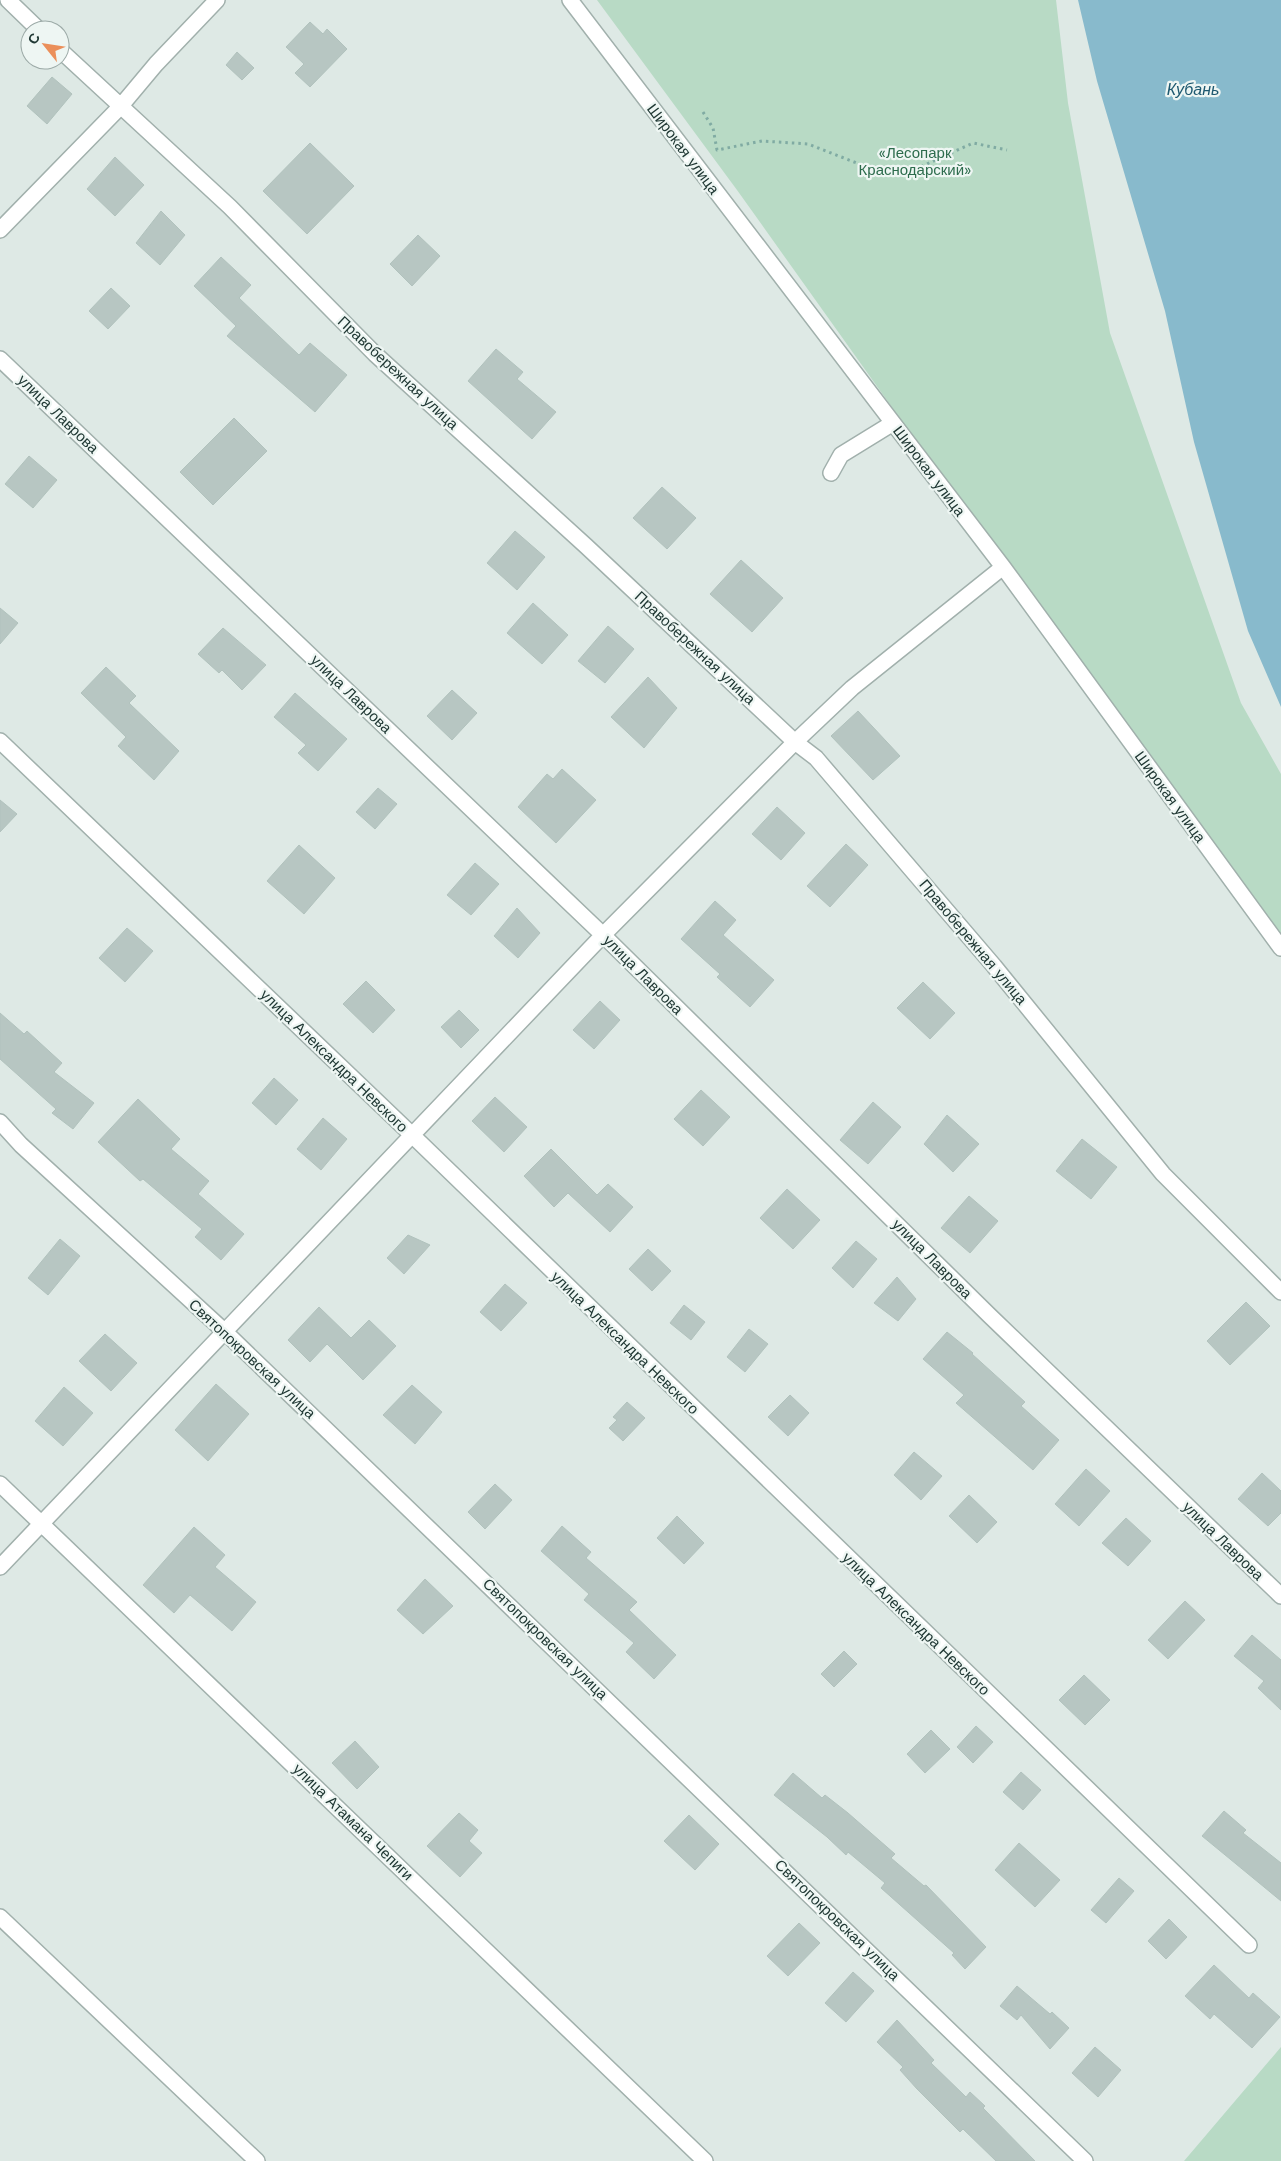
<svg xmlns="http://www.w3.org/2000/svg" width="1281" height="2161" font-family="'Work Sans',sans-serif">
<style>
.green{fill:#b8dac5}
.water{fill:#88bacc}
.building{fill:#b7c6c2;stroke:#b1c2bd}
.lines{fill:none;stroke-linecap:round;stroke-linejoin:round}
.minor-casing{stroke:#a1b0ac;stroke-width:18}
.path{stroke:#80aba3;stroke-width:3;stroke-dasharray:2.5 4;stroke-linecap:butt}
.minor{stroke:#fff;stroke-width:15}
.labels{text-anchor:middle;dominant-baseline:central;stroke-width:4.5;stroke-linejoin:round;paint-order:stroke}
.street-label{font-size:15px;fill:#203834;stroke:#eef6f3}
.park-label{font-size:15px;fill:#2d6c4d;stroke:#eef6f3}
.water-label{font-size:16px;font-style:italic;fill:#1e5970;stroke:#eef6f3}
</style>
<rect width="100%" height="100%" fill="#dee9e5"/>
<!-- green -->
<path class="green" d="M597,0H1056L1068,103L1110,333L1241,703L1281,774V953L737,190Z
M1281,2047V2161H1184Z"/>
<!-- water -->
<path class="water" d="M1078,0H1281V707L1248,631L1194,442L1165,311L1097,81Z"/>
<!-- building -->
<path class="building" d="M310,22L323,34L327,29L347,49L310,87L295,73L304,64L286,47Z
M237,52L254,68L242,80L226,65Z
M52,77L72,94L47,124L27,106Z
M310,143L354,186L307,234L263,191Z
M115,157L144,185L115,216L87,189Z
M161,211L185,235L160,265L136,243Z
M418,235L440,256L412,286L390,264Z
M221,257L251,285L239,298L299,355L310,343L347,375L315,412L227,336L236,326L194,286Z
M111,288L130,306L108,329L89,311Z
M496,349L523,372L517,379L556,412L532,439L468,381Z
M234,418L267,451L213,505L180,472Z
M29,456L57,480L33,508L5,484Z
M662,487L696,518L667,549L633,518Z
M515,531L545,557L517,590L487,563Z
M741,560L783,598L752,632L710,594Z
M533,603L568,635L542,664L507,633Z
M0,608L18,623L0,644Z
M608,626L634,649L605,683L578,661Z
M223,628L266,665L242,690L222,670L219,673L198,654Z
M106,667L136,696L129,703L179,751L154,780L118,746L126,737L81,693Z
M648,677L677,708L644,748L611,717Z
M452,690L477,713L452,740L427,716Z
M295,693L347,739L318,771L298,753L306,745L274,717Z
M858,711L900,756L873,780L831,736Z
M562,769L596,800L556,843L518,807L547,774L553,779Z
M378,788L397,804L375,829L356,812Z
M0,800L17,814L0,832Z
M777,807L805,833L781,860L752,834Z
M846,844L868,865L830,907L807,886Z
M299,845L335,878L304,914L267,881Z
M475,863L499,884L471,915L447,895Z
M715,901L736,920L723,935L774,980L750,1007L717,977L720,974L681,939Z
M517,908L540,933L518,958L494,936Z
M127,928L153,951L125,982L99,958Z
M366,981L395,1010L373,1033L343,1004Z
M923,982L955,1013L930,1039L897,1008Z
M600,1001L620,1020L594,1049L573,1030Z
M459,1010L479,1030L461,1048L441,1027Z
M0,1013L24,1034L27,1031L62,1063L54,1072L94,1103L73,1129L52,1113L56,1109L0,1059Z
M274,1078L298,1100L276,1125L252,1103Z
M701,1090L730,1117L703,1146L674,1119Z
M495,1097L527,1127L504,1152L472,1121Z
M138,1099L180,1139L171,1149L209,1181L198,1194L244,1234L221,1260L195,1237L202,1229L143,1179L140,1181L98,1142Z
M873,1102L901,1127L868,1164L840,1140Z
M947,1115L979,1144L953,1172L924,1144Z
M323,1118L347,1139L321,1170L297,1149Z
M1082,1139L1117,1167L1091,1199L1056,1171Z
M551,1149L597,1195L608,1184L633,1207L610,1232L568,1193L554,1207L524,1176Z
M787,1189L820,1220L793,1249L760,1218Z
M969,1196L998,1221L970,1253L941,1228Z
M408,1235L430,1245L404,1274L387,1258Z
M60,1239L80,1256L48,1295L28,1278Z
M856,1241L877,1259L853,1288L832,1268Z
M648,1249L671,1271L652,1291L629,1269Z
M897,1277L916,1299L898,1321L874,1303Z
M505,1284L527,1303L501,1331L480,1312Z
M1246,1302L1270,1326L1230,1365L1207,1341Z
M684,1305L705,1322L691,1340L670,1323Z
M319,1307L351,1338L369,1320L396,1346L363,1380L327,1344L310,1362L288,1340Z
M749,1329L768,1344L745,1372L727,1357Z
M947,1332L973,1353L972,1354L1025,1402L1021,1406L1059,1440L1033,1470L956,1403L964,1395L923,1359Z
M105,1334L137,1363L111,1391L79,1361Z
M216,1384L249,1414L208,1461L175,1430Z
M412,1385L442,1412L415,1444L383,1415Z
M64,1387L93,1413L63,1446L35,1421Z
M790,1395L809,1413L788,1436L768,1417Z
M627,1402L645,1418L623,1441L609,1428L617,1420L613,1417Z
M914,1452L942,1476L921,1500L894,1475Z
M1086,1469L1110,1491L1079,1526L1055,1504Z
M1262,1473L1281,1491V1513L1268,1526L1238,1499Z
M495,1484L512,1500L485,1529L468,1512Z
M969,1495L997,1522L977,1543L949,1516Z
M677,1516L704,1543L684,1564L657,1538Z
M1126,1518L1151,1541L1128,1566L1102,1543Z
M562,1526L591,1552L586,1558L637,1602L629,1610L676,1655L654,1679L626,1652L634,1643L584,1600L589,1594L541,1551Z
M194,1527L225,1555L215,1567L256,1602L232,1631L190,1595L174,1613L143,1585Z
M425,1579L453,1606L423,1634L397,1610Z
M1185,1601L1205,1620L1168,1659L1148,1640Z
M1252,1635L1281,1660V1710L1258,1688L1264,1681L1234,1656Z
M844,1651L857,1664L834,1687L821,1674Z
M1084,1675L1110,1700L1085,1725L1059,1700Z
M976,1726L993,1742L973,1763L957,1747Z
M931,1730L950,1749L925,1773L907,1754Z
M355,1741L379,1767L357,1789L332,1763Z
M1021,1772L1041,1790L1023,1810L1003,1792Z
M793,1773L822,1798L825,1795L848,1813L895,1854L891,1858L924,1886L926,1885L986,1947L965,1969L952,1955L954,1953L881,1888L885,1883L848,1852L846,1855L827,1837L774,1795Z
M1224,1811L1246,1830L1243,1833L1281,1863V1901L1202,1836Z
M459,1813L478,1830L469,1841L482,1853L460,1877L427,1846Z
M689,1815L719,1844L695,1870L664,1841Z
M1019,1843L1060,1880L1035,1907L995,1870Z
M1119,1878L1134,1891L1106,1923L1091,1910Z
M1169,1919L1187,1937L1166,1959L1148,1941Z
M799,1923L820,1943L788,1976L767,1956Z
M1214,1965L1249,1998L1253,1993L1280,2017L1252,2048L1214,2014L1210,2019L1185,1996Z
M853,1972L874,1991L846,2022L825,2003Z
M1017,1986L1050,2014L1052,2012L1069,2028L1050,2049L1021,2015L1017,2020L1000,2006Z
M897,2020L934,2060L931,2063L966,2097L970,2092L985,2106L983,2108L1035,2161H996L963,2129L960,2132L917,2089L900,2070L903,2067L877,2042Z
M1095,2047L1121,2070L1098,2097L1072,2073Z"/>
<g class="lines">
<!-- minor casing -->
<g class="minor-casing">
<path id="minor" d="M8,0L39,30
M570,0L1003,567L1281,948
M60,50L230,207L375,354L586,546L795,742L816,758L994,966L1163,1174L1281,1292
M0,230L120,107L156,64L217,0
M0,359L603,935L989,1315L1281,1596
M831,473L841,455L893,423
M0,741L411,1134L1249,1945
M0,1122L21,1145L223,1330L1085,2161
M0,1484L705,2161
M0,1567L603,935L795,742L852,688L1003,567
M0,1917L257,2161"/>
</g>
<!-- path -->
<path class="path" d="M703,112L713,128L717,150L762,141L808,144L872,169L903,175L973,143L1007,150"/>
<!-- minor -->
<use href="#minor" class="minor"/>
</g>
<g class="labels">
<!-- street labels -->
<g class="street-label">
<text transform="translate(683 149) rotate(53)">Широкая улица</text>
<text transform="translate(398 373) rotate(43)">Правобережная улица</text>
<text transform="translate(58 414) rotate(44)">улица Лаврова</text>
<text transform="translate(929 471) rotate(53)">Широкая улица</text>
<text transform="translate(695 648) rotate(43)">Правобережная улица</text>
<text transform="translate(351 694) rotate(44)">улица Лаврова</text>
<text transform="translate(1170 797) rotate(54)">Широкая улица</text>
<text transform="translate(973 942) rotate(50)">Правобережная улица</text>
<text transform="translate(643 975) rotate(45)">улица Лаврова</text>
<text transform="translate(334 1061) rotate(44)">улица Александра Невского</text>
<text transform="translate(932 1259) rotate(45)">улица Лаврова</text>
<text transform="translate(625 1343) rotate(44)">улица Александра Невского</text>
<text transform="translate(252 1359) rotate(43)">Святопокровская улица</text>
<text transform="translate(1223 1541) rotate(44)">улица Лаврова</text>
<text transform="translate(916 1624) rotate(44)">улица Александра Невского</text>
<text transform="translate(545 1639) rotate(44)">Святопокровская улица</text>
<text transform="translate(353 1822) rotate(44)">улица Атамана Чепиги</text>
<text transform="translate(837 1920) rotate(44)">Святопокровская улица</text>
</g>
<!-- park labels -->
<g class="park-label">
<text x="915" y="153">«Лесопарк<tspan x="915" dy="17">Краснодарский»</tspan></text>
</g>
<!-- water labels -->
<g class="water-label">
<text x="1193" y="89">Кубань</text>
</g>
</g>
<!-- north arrow -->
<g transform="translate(45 45) rotate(300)"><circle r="24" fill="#eef6f3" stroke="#9caaa7"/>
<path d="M0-4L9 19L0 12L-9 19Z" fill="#eb8f5a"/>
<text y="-8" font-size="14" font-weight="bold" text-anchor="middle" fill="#203834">С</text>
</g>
</svg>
